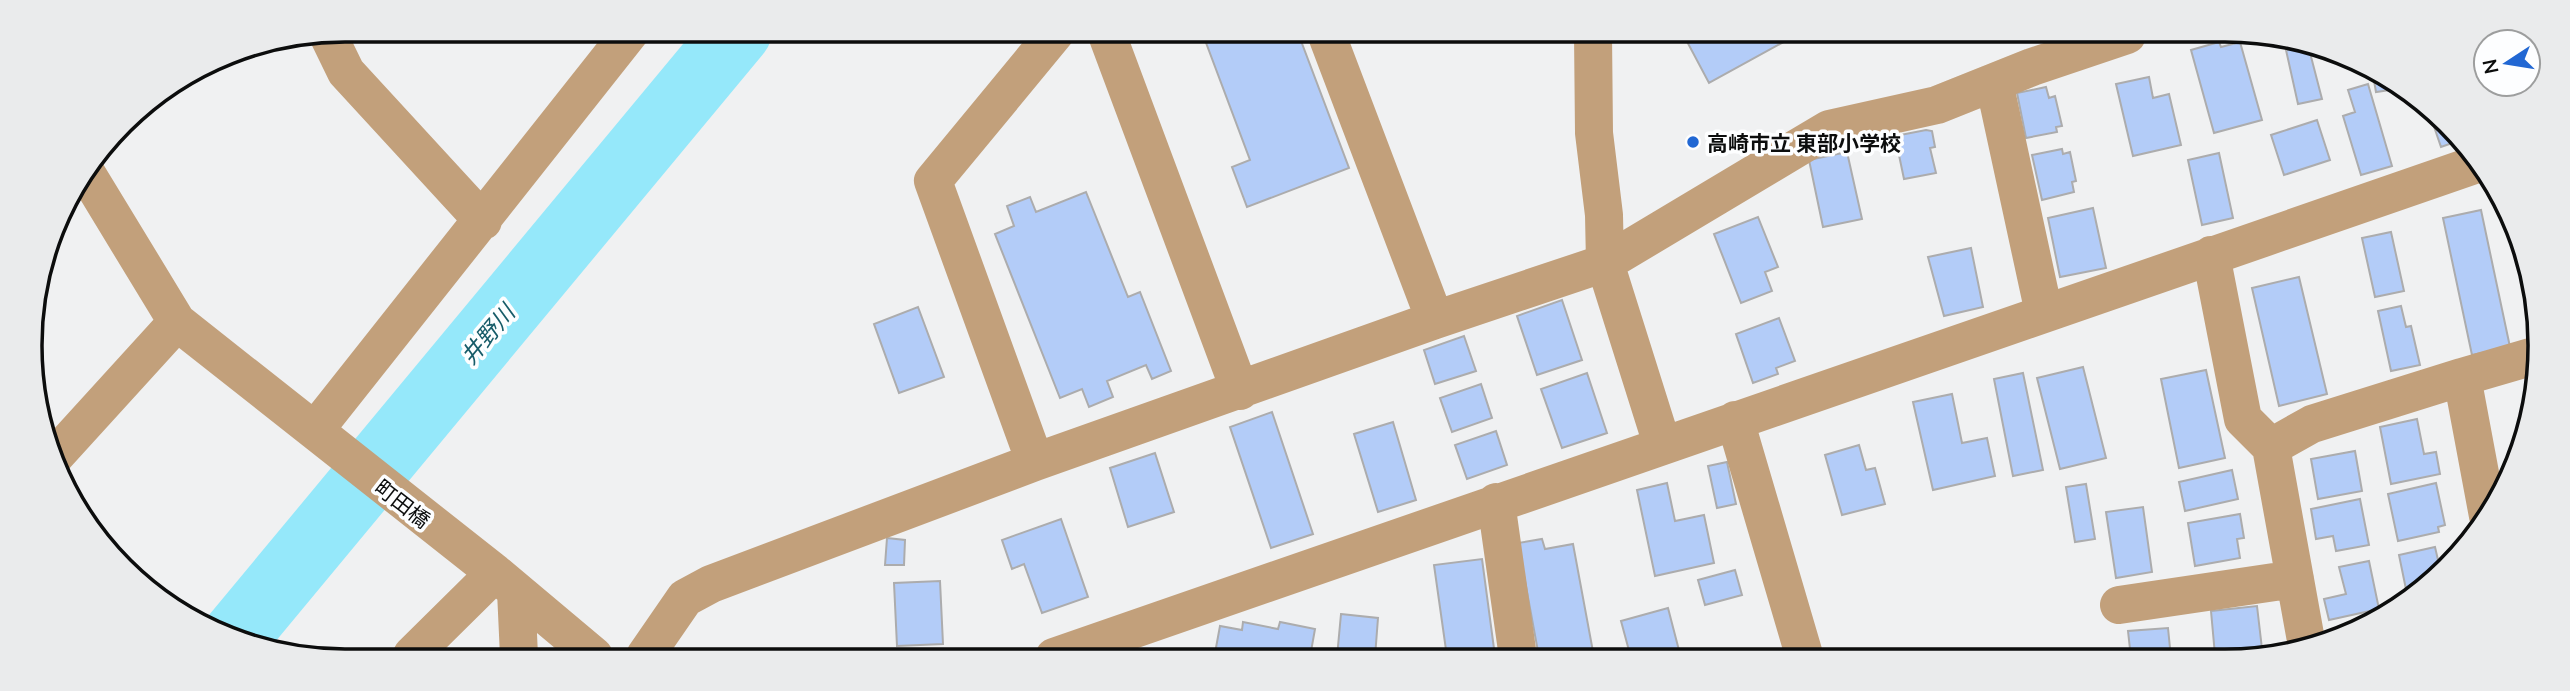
<svg xmlns="http://www.w3.org/2000/svg" width="2570" height="691" font-family="Lato,'Noto Sans JP',sans-serif">
<style>
.lines{fill:none;stroke-linecap:round;stroke-linejoin:round}
.river{stroke:#95e8fa;stroke-width:68}
.building{fill:#b3ccf8;stroke:#acacad;stroke-width:2}
.minor{stroke:#c2a07b;stroke-width:38}
.poi-dot{fill:#2167d3;stroke:#fdfeff;stroke-width:2.5}
.labels{text-anchor:middle;dominant-baseline:central;stroke-width:7;stroke-linejoin:round;paint-order:stroke}
.poi-label{font-size:21px;font-weight:bold;fill:#0c0d0d;stroke:#fdfeff;text-anchor:start}
.street-label{font-size:21px;fill:#0c0d0d;stroke:#fdfeff}
.water-label{font-size:23px;font-style:italic;fill:#175c69;stroke:#fdfeff}
.rim{fill:none;stroke:#0c0d0d;stroke-width:3.5}
</style>
<rect width="100%" height="100%" fill="#f0f1f2"/>
<g class="lines">
<!-- river -->
<path class="river" d="M235,637L738,31"/>
</g>
<!-- building -->
<path class="building" d="M1202,32L1298,33L1349,168L1247,207L1232,167L1250,160Z
M1683,34H1798L1709,83Z
M2219,42L2221,47L2240,42L2262,120L2214,133L2191,50Z
M2308,45L2322,99L2298,104L2286,50Z
M2379,74L2396,81L2397,89L2376,92L2373,75Z
M2149,77L2153,98L2169,94L2181,145L2133,156L2116,84Z
M2368,84L2392,166L2361,175L2343,116L2355,112L2348,90Z
M2046,87L2049,98L2055,96L2062,126L2056,127L2057,132L2026,138L2017,93Z
M2429,112L2458,141L2441,147Z
M2317,120L2330,160L2284,175L2271,135Z
M1926,130L1932,131L1935,147L1930,148L1936,173L1904,179L1895,136Z
M2062,149L2063,154L2070,152L2076,181L2072,182L2074,192L2042,200L2032,155Z
M1847,152L1862,219L1823,227L1809,160Z
M2219,153L2233,218L2202,225L2188,160Z
M1086,192L1128,297L1140,292L1171,371L1152,379L1146,365L1107,381L1113,397L1089,407L1082,389L1060,398L995,234L1014,226L1007,206L1030,197L1036,212Z
M2093,208L2106,268L2060,277L2048,218Z
M2481,210L2510,347L2472,355L2443,218Z
M1758,217L1778,267L1765,272L1772,291L1741,303L1714,234Z
M2391,232L2404,291L2375,297L2362,238Z
M1971,248L1983,307L1944,316L1928,257Z
M2299,277L2327,394L2279,406L2252,288Z
M1562,300L1582,360L1537,375L1517,316Z
M2401,306L2406,327L2411,326L2420,365L2391,371L2378,311Z
M918,307L944,377L899,393L874,324Z
M1779,318L1795,361L1776,368L1778,374L1753,383L1736,334Z
M1464,336L1476,371L1435,384L1424,350Z
M2083,367L2106,458L2060,469L2037,378Z
M2206,370L2225,458L2179,468L2161,379Z
M1587,373L1607,433L1562,448L1541,389Z
M2023,373L2043,470L2013,476L1994,379Z
M1481,384L1492,418L1452,432L1440,398Z
M1952,394L1962,443L1987,438L1995,476L1933,490L1913,402Z
M1272,412L1313,534L1271,548L1230,427Z
M2417,419L2424,454L2436,452L2440,474L2391,484L2380,427Z
M1393,422L1416,500L1378,512L1354,434Z
M1496,431L1507,465L1467,479L1455,445Z
M1859,445L1866,470L1875,468L1885,504L1842,515L1825,455Z
M2355,451L2362,491L2318,499L2311,459Z
M1155,453L1174,512L1128,527L1110,468Z
M1727,462L1736,504L1717,508L1708,466Z
M2232,470L2238,499L2185,511L2179,482Z
M1667,483L1675,521L1704,515L1714,563L1655,576L1637,490Z
M2436,483L2445,525L2438,527L2439,532L2398,541L2388,494Z
M2086,484L2095,539L2075,542L2066,487Z
M2360,499L2369,545L2336,551L2333,536L2316,539L2311,509Z
M2143,507L2152,572L2116,578L2106,512Z
M2240,514L2244,538L2237,539L2240,558L2195,566L2188,523Z
M1061,519L1088,597L1042,613L1024,564L1012,569L1002,540Z
M887,538L905,540L904,565H885Z
M1542,539L1545,549L1573,544L1594,657H1539L1518,543Z
M2435,547L2441,573L2433,583L2408,599L2399,555Z
M1482,559L1495,656L1447,657L1434,565Z
M2369,561L2379,609L2329,620L2324,599L2346,594L2339,567Z
M1735,570L1742,595L1705,605L1698,580Z
M940,581L943,644L897,646L894,583Z
M2257,606L2262,649L2215,655L2211,611Z
M1668,608L1681,658H1631L1621,621Z
M1341,614L1378,618L1375,657H1337Z
M2370,620L2371,624L2364,629L2343,635L2341,626Z
M1243,622L1278,629L1280,622L1315,629L1310,657H1232L1215,653L1220,626L1242,630Z
M2168,628L2171,658H2131L2128,631Z"/>
<g class="lines">
<!-- minor -->
<path class="minor" d="M1106,32L1240,391
M327,33L346,72L483,221
M1326,33L1435,320
M1593,34L1594,133L1604,215L1605,263L1662,444
M1994,82L2044,313
M87,174L177,322L495,573L594,656
M2211,255L2243,419L2271,447L2307,646
M2462,377L2534,356
M1735,420L1805,658
M315,430L631,31
M2271,447L2312,424L2462,377L2488,516
M55,456L177,322
M1035,462L933,181L1056,32
M1496,502L1518,657
M516,591L519,656
M2119,605L2295,579
M412,655L495,573
M645,656L685,598L711,584L1035,462L1435,320L1605,263L1829,129L1937,105L2032,67L2127,35
M1054,657L2480,163"/>
</g>
<!-- markers -->
<circle class="poi-dot" cx="1693" cy="142" r="7"/>
<g class="labels">
<!-- poi labels -->
<g class="poi-label">
<text x="1707" y="142">高崎市立 東部小学校</text>
</g>
<!-- street labels -->
<g class="street-label">
<text transform="translate(403 503) rotate(38)">町田橋</text>
</g>
<!-- water labels -->
<g class="water-label">
<text transform="translate(487 334) rotate(-50)">井野川</text>
</g>
</g>
<!-- crop -->
<path d="M0 0H2570V691H0ZM345 42H2225A303 303 0 0 1 2528 345V346A303 303 0 0 1 2225 649H345A303 303 0 0 1 42 346V345A303 303 0 0 1 345 42Z" fill="#eaebec" fill-rule="evenodd"/>
<path class="rim" d="M345 42H2225A303 303 0 0 1 2528 345V346A303 303 0 0 1 2225 649H345A303 303 0 0 1 42 346V345A303 303 0 0 1 345 42Z"/>
<!-- north arrow -->
<g transform="translate(2507 63) rotate(258)"><circle r="33" fill="#fdfeff" stroke="#9d9e9e" stroke-width="2"/>
<path d="M0-5L12 26L0 18L-12 26Z" fill="#2167d3"/>
<text y="-10" font-size="19" font-weight="bold" text-anchor="middle" fill="#0c0d0d">N</text>
</g>
</svg>
